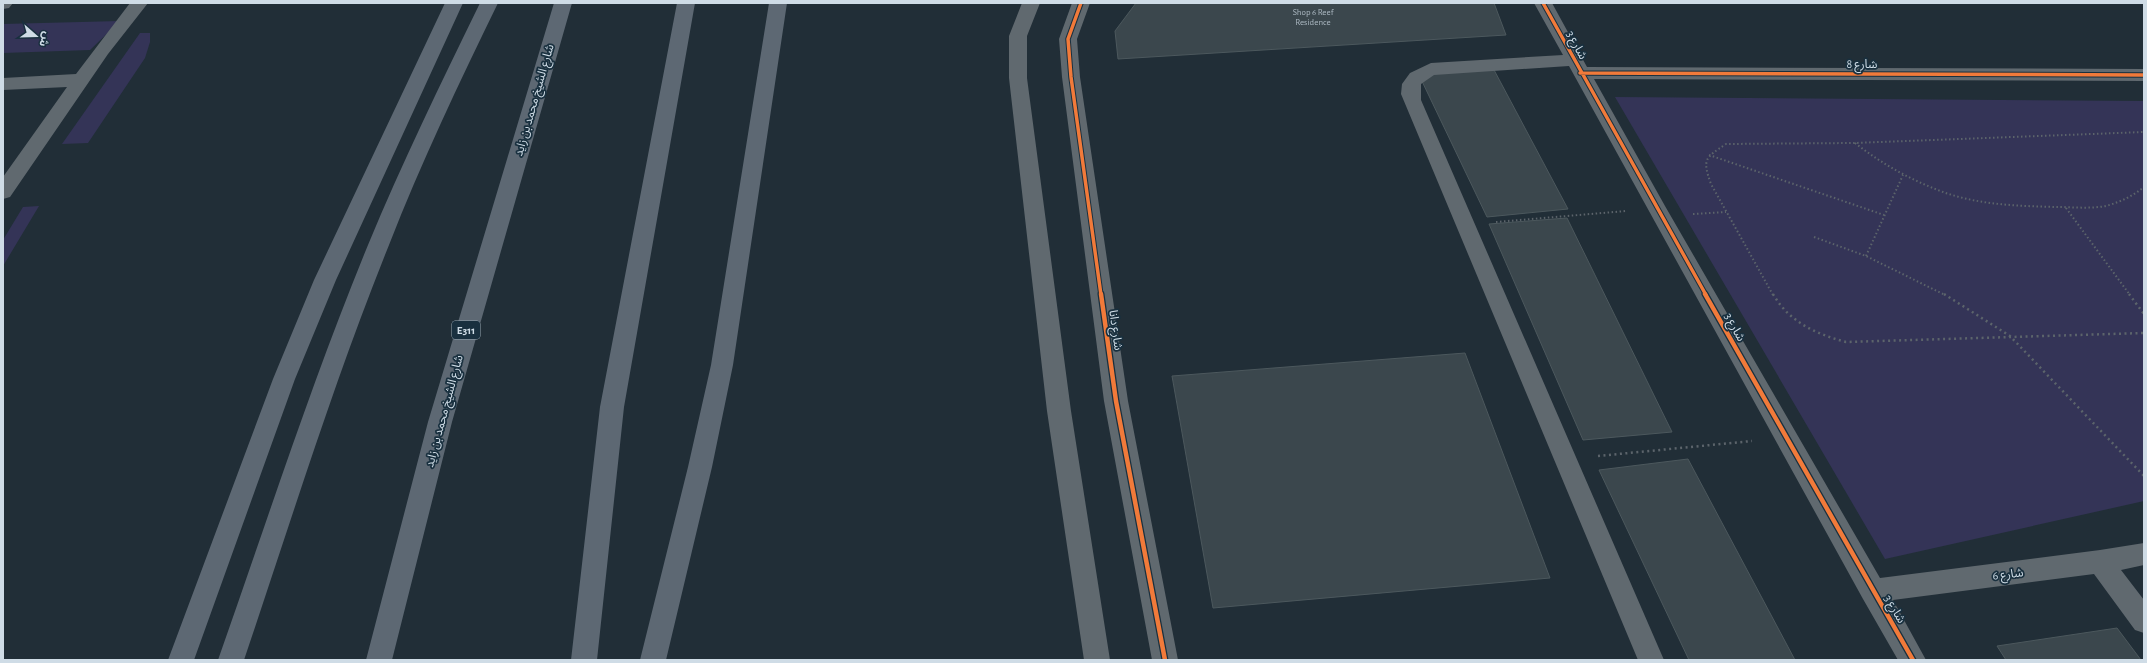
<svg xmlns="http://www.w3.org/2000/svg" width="2147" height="663" font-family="'Alegreya Sans','Noto Sans Arabic',sans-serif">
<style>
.green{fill:#343457}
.building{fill:#3b474d;stroke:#4c585d}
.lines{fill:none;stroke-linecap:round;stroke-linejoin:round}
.path-far1{stroke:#5c646b;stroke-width:2;stroke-dasharray:1.5 2.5;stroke-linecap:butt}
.path{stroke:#5c646b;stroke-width:2.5;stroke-dasharray:2 3.5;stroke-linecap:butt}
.minor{fill:#60696f;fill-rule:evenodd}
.highway{fill:#5d6873;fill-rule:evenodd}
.cycleway-far1-casing{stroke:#19303f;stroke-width:5.5}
.cycleway-casing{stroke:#19303f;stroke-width:7}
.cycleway-far1{stroke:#f17a3a;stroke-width:3.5}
.cycleway{stroke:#f17a3a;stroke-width:4.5}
.labels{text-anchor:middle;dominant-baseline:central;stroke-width:3.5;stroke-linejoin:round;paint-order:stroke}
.far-number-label{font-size:9px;fill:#aab7c0}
.shield{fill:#19303f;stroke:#98a8b4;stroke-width:1}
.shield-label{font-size:11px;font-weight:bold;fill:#cfdce6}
.street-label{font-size:12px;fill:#cfdce6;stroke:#19303f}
</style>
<rect width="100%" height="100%" fill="#212e37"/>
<!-- green -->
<path class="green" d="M120,21L90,50L3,53V24Z
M140,33H150V42L145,58L88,143L62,144Z
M1615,97L2144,101V501L1885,559Z
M39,206L3,266V240L23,207Z"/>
<!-- building -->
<path class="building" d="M1136,3H1494L1506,35L1118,59L1115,31Z
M1493,68L1568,209L1487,217L1419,75Z
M1567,218L1672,432L1583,440L1489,224Z
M1465,353L1550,578L1213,608L1172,376Z
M1688,459L1795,660H1689L1599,470Z
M2117,628L2141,660H2006L1997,646Z"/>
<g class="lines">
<!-- path-far1 -->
<path class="path-far1" d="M1855,143C1882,164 1911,180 1943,192C1979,205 2019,206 2057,207C2073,207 2090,209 2106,206C2120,202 2133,196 2144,187
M1709,155L1884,215
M2066,208L2130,295
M1693,214L1726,212
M1496,222L1626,211
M1814,237L1866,256L1945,295
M1866,256L1903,175
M1773,295L1711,184C1702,159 1705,158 1726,144L1854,143L2144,132"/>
<!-- path -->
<path class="path" d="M1773,294C1789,322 1816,334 1846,342L2144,333
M1944,294L2010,336L2144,476
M2129,294L2144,314
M1598,456L1752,441"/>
<!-- minor -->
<path class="minor" d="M3,3H13L9,8L3,9Z
M130,3H148L108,54L10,197L3,199V177L67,87L3,90V78L76,74Z
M1022,3H1040L1027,36V78L1071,411L1110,660H1084L1047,411L1009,78V36Z
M1072,3H1090L1077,39L1080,77L1128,401L1178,660H1152L1104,401L1062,77L1059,39Z
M1534,3H1552L1587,67L2144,69V81L1594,79L1665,206L1880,578L2100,550L2144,543V565L2121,570L2144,600V633L2135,630L2094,574L1893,600L1926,660H1898L1863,599L1569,66L1434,75L1421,84V100L1664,660H1638L1401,94L1402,84L1410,73L1431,63L1563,55Z"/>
<!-- highway -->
<path class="highway" d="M445,3H463L336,280L295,379L194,660H168L273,379L314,280Z
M480,3H498C459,83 421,163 389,245C334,381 291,521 244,660H218C267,521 312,381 368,245C402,163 441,83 480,3Z
M554,3H572L452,422L392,660H366L428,422Z
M677,3H695L624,407L597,660H571L600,407Z
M769,3H787L733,365L712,467L666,660H640L688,467L711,365Z"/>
<!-- cycleway-far1 casing -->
<g class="cycleway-far1-casing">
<path id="cycleway-far1" d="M1081,3L1068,39L1071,77L1101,295
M1543,3L1706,295
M1580,73L2144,75"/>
</g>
<!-- cycleway casing -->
<g class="cycleway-casing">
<path id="cycleway" d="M1101,294L1116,401L1165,660
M1705,294L1913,660"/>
</g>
<!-- cycleway-far1 -->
<use href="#cycleway-far1" class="cycleway-far1"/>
<!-- cycleway -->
<use href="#cycleway" class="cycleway"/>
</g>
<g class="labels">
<!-- far-number labels -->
<g class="far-number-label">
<text x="1313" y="12">Shop 6 Reef<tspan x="1313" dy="10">Residence</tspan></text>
</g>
<!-- shield labels -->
<rect class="shield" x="452" y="321" width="28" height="18" rx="3"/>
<g class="shield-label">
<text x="466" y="330">E311</text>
</g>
<!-- street labels -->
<g class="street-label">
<text transform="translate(1577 45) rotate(62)">شارع 3</text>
<text x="1862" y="64">شارع 8</text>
<text transform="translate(534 100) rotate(-74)">شارع الشيخ محمد بن زايد</text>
<text transform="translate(1735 327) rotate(61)">شارع 3</text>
<text transform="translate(1116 330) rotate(82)">شارع دانا</text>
<text transform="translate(444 411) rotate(-75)">شارع الشيخ محمد بن زايد</text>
<text transform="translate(2008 574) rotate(-7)">شارع 6</text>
<text transform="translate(1895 609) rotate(59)">شارع 3</text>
</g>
</g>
<!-- border -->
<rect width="2147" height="663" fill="none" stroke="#cfdce6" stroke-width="8"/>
<!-- north arrow -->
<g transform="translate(36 36) rotate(110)" stroke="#19303f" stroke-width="3" paint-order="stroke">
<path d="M0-3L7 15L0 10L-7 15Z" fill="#cfdce6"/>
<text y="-6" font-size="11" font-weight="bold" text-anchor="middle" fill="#cfdce6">ش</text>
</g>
</svg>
